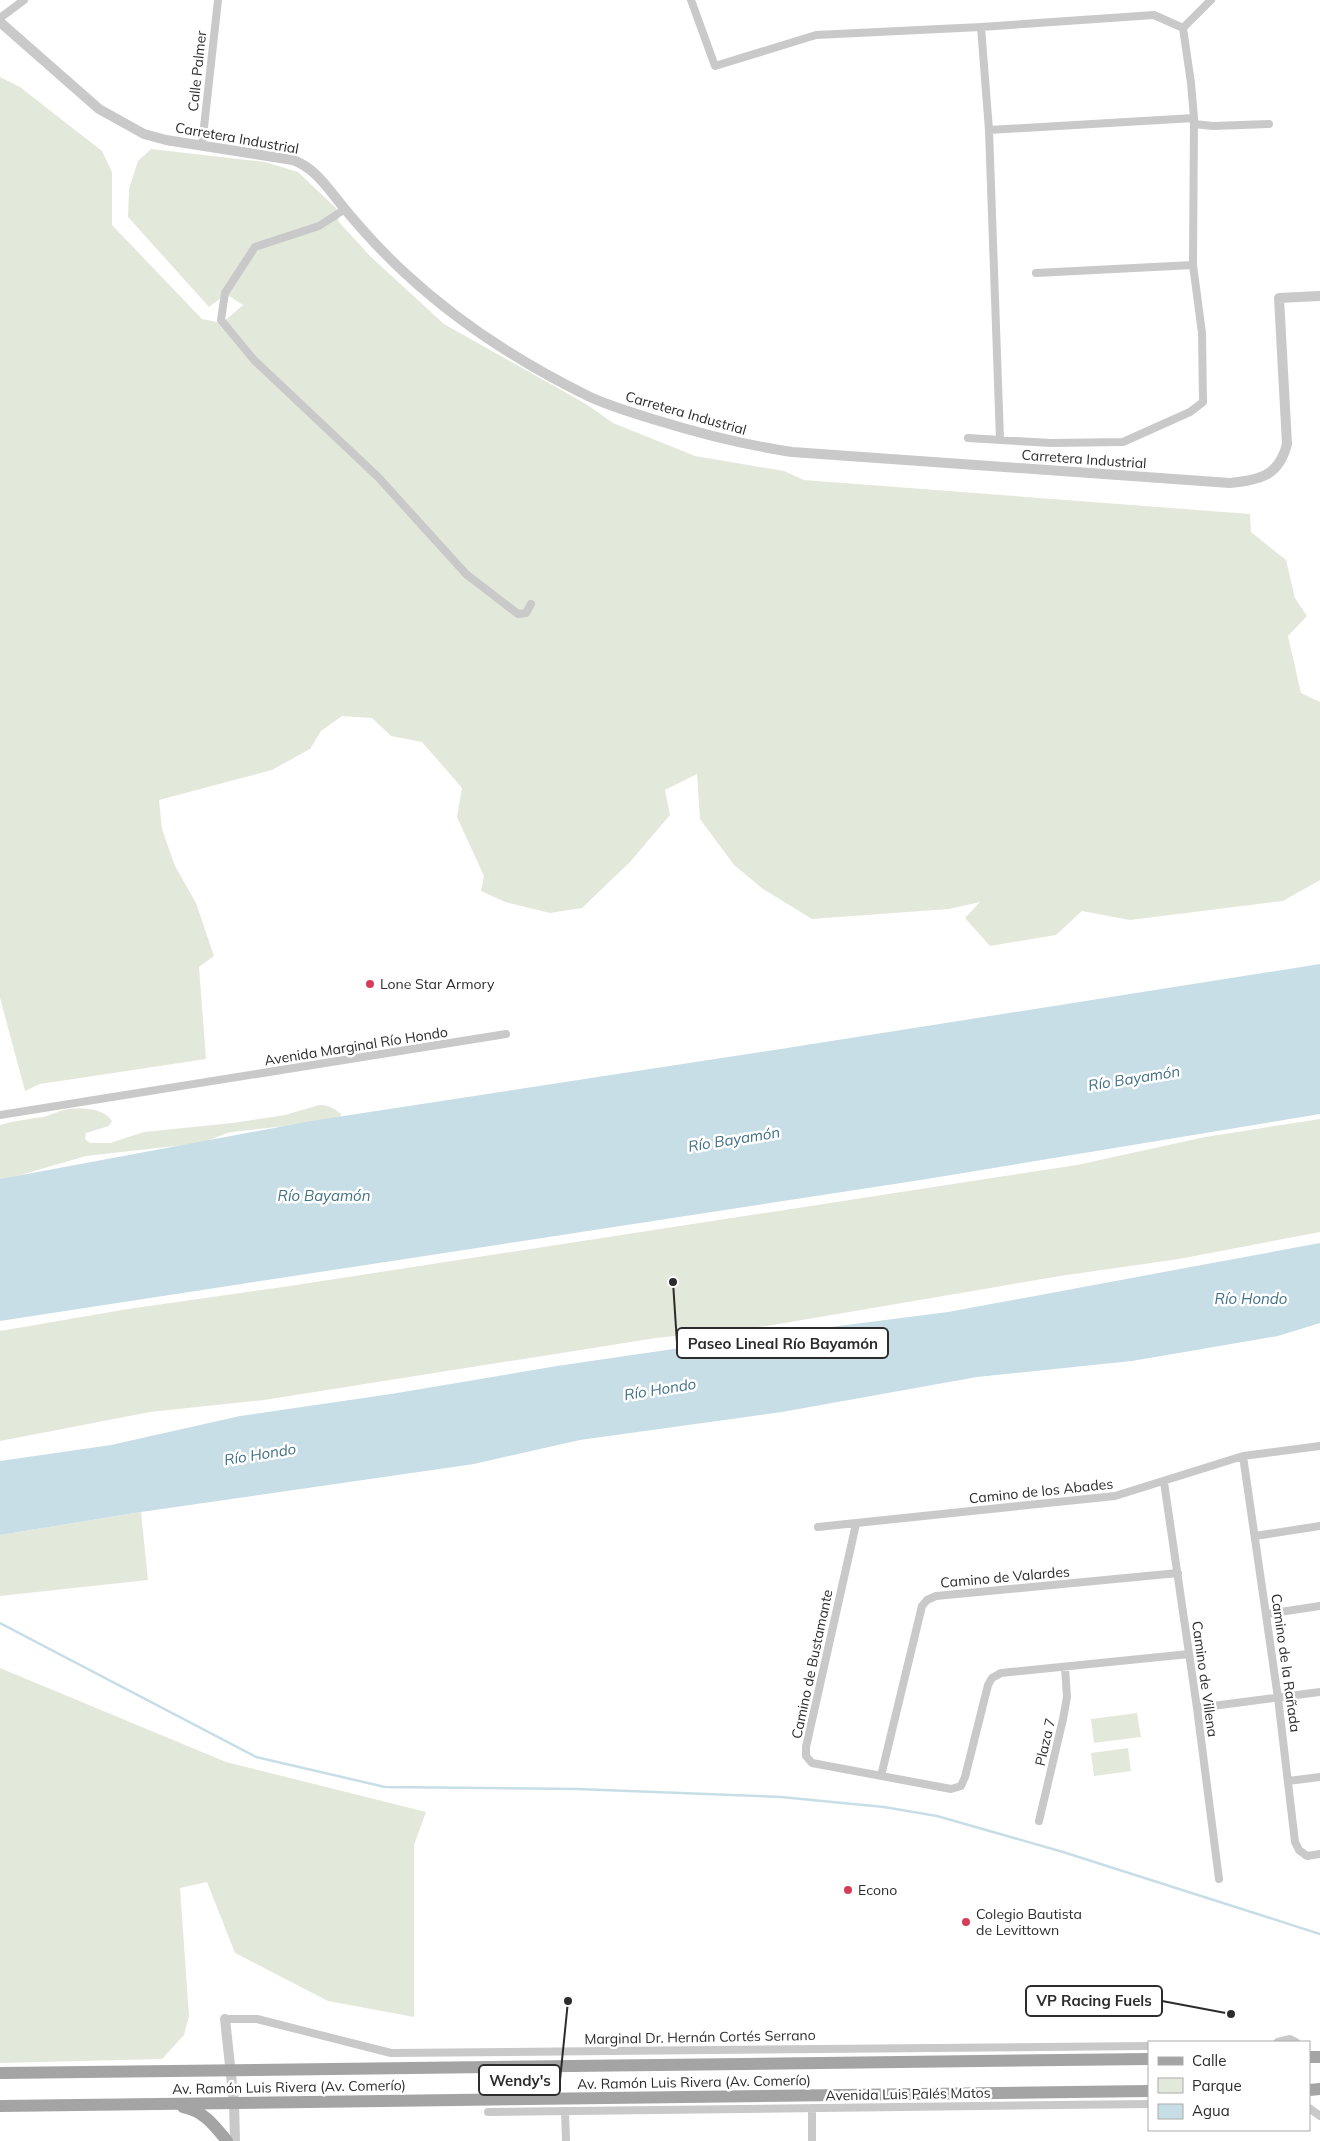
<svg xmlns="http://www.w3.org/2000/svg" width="1320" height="2141" font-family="Mulish,sans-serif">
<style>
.green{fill:#e3e9da}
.water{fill:#c8dee7}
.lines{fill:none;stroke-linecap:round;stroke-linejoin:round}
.stream{stroke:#c8dee7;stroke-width:2.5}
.minor{stroke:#c9c9c9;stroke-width:8}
.tertiary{stroke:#c9c9c9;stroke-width:10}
.primary{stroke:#a4a4a4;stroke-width:12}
.poi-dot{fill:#d53c57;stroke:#fff;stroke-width:2}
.labels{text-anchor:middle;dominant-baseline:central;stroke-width:5;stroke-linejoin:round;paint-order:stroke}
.street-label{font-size:14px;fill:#2c2c2c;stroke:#fff}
.poi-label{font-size:14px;fill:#2c2c2c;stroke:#fff;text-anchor:start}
.water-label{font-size:15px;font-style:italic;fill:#427286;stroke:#fff}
.leader{fill:none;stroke:#2c2c2c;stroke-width:2}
.callout-dot{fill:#2c2c2c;stroke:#fff;stroke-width:2}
.callout{fill:#fff;stroke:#2c2c2c;stroke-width:2}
.callout-label{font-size:15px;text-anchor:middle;font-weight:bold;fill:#2c2c2c}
</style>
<rect width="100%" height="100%" fill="#fff"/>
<!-- green -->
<path class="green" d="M0,77L20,87L102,151L112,172V225L202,319L222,323L243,305L226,294L209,307L128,217L129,189L138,161L151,149L265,162L298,172L336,208L339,222L370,256L444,324L586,404L613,423L695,456L784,471L804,480L1250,514L1251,532L1286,560L1295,598L1307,616L1288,636L1301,693L1320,702V880L1283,901L1130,920L1082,911L1056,935L990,946L965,918L980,902L949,909L812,919L763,889L734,865L700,819L697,774L665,790L670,815L630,862L582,908L550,913L505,902L481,891L484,876L457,817L462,788L422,742L391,736L372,718L342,716L321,731L310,749L272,770L159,800L162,829L175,866L196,903L214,956L199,967L206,1059L40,1084L25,1091L0,998Z
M319,1105C328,1105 334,1108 341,1114L340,1120L241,1131L227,1133L202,1143L86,1156L0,1181V1125C14,1121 29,1119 43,1117C52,1115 60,1110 69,1109C82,1107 105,1109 112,1121L109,1126L86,1133L85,1139L90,1143H110L144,1132L232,1123L285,1115Z
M1320,1119V1232L1179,1259L1060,1276L767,1326L656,1338L264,1400L150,1412L0,1441V1331L128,1309L283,1287L1077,1165L1205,1137Z
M141,1512L148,1580L0,1596V1535Z
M0,1668L226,1762L426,1812L414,1845V2017L328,2001L235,1953L207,1882L180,1888L189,2016L184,2035L162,2059L0,2063Z
M1137,1713L1141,1737L1094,1743L1091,1719Z
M1128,1748L1131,1771L1094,1776L1091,1753Z"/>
<!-- water -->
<path class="water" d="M1320,964V1114L927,1179L0,1321V1179L311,1121L768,1051Z
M1320,1243V1323L1278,1336L1132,1361L977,1377L782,1412L580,1440L474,1464L141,1512L0,1535V1461L111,1445L240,1416L391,1394L557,1366L776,1334L948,1312Z"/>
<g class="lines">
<!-- stream -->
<path class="stream" d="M0,1623L256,1757L385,1787L577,1789L781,1797L884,1807L937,1816L1063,1852L1320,1934"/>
<!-- minor -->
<path class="minor" d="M691,0L715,66L816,35L981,27L1154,15L1183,28
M0,18L24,0
M981,27L989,130L1000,439
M1194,124L1213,126L1269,124
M989,130L1194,118
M202,145L218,0
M345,209L319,226L255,247L225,293L221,320L254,360L378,477L466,574L518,614L526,613L531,604
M1036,273L1193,265
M968,438L1051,443L1123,442L1190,412L1203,402L1202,333L1193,265L1194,118L1191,83L1183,28L1211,0
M0,1115L506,1034
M1243,1456L1278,1698L1295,1842L1299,1850L1307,1856L1320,1854
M1164,1482L1197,1708L1219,1879
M856,1524L806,1747V1756L812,1763L951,1789L961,1786L965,1777L988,1685L992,1678L1001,1673L1189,1654
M818,1527L1115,1496L1243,1456L1320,1446
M1255,1536L1320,1526
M1267,1614L1320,1606
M1197,1708L1320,1692
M881,1776L922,1606L927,1600L936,1596L1178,1573
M1288,1781L1320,1777
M1039,1821L1063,1719L1067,1697L1065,1668
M225,2019H257L391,2053L1149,2046
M1278,2042L1290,2039L1296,2042
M812,2108V2141
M1309,2108L1320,2116
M565,2111L566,2141
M488,2112L1149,2104"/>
<!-- tertiary -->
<path class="tertiary" d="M0,22L99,109L144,134L166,140L293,160C317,169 328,189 344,208C363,231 384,254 406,274C460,324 523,364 588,396C609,406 633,413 656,420C701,434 745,445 792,452L1230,483C1260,480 1279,476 1287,444L1279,298L1320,296
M225,2019L234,2103L235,2141"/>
<!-- primary -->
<path class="primary" d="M1309,2057H1320
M0,2073L1149,2059
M1309,2090L1320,2089
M0,2106L1149,2091
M183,2107C204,2111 214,2125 227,2141"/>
</g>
<!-- markers -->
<g class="poi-dot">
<circle cx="370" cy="984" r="5"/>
<circle cx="848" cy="1890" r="5"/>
<circle cx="966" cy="1922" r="5"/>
</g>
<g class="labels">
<!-- street labels -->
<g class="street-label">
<text transform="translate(197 71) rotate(-84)">Calle Palmer</text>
<text transform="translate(237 138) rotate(10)">Carretera Industrial</text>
<text transform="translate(686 413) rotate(16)">Carretera Industrial</text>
<text transform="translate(1084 459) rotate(4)">Carretera Industrial</text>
<text transform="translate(356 1046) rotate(-9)">Avenida Marginal Río Hondo</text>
<text transform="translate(1041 1491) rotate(-6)">Camino de los Abades</text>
<text transform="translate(1005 1577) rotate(-5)">Camino de Valardes</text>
<text transform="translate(1286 1663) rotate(82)">Camino de la Rañada</text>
<text transform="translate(812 1664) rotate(-78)">Camino de Bustamante</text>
<text transform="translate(1205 1679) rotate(82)">Camino de Villena</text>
<text transform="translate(1045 1742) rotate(-77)">Plaza 7</text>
<text transform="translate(700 2037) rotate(-1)">Marginal Dr. Hernán Cortés Serrano</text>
<text transform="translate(694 2082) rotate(-1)">Av. Ramón Luis Rivera (Av. Comerío)</text>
<text transform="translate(289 2087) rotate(-1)">Av. Ramón Luis Rivera (Av. Comerío)</text>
<text transform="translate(908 2094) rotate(-1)">Avenida Luis Palés Matos</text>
</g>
<!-- poi labels -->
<g class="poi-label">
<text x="380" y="984">Lone Star Armory</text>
<text x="858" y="1890">Econo</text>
<text x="976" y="1914">Colegio Bautista<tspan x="976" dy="16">de Levittown</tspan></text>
</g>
<!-- water labels -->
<g class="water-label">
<text transform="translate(1134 1078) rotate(-9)">Río Bayamón</text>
<text transform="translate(734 1139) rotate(-9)">Río Bayamón</text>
<text x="324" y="1195">Río Bayamón</text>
<text x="1251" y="1298">Río Hondo</text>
<text transform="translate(660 1389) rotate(-9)">Río Hondo</text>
<text transform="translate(260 1454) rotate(-9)">Río Hondo</text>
</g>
</g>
<!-- callouts -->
<path class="leader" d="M673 1282L677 1343M1231 2014L1162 2001M568 2001L560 2080"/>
<g class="callout-dot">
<circle cx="673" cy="1282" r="5"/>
<circle cx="1231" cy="2014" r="5"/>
<circle cx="568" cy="2001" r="5"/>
</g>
<g class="callout">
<rect x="677" y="1328" width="211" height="30" rx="5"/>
<rect x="1026" y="1986" width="136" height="30" rx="5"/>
<rect x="479" y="2065" width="81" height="30" rx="5"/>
</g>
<g class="callout-label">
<text x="783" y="1349">Paseo Lineal Río Bayamón</text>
<text x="1094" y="2006">VP Racing Fuels</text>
<text x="520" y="2086">Wendy's</text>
</g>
<!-- legend -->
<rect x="1148" y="2041" width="162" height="90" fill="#ffffff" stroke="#ababab"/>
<rect x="1158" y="2057" width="25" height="8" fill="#a4a4a4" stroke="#ababab"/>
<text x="1192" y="2066" font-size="15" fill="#2c2c2c">Calle</text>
<rect x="1158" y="2078" width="25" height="15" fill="#e3e9da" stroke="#ababab"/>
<text x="1192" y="2091" font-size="15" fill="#2c2c2c">Parque</text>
<rect x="1158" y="2104" width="25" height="15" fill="#c8dee7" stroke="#ababab"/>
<text x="1192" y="2116" font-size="15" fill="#2c2c2c">Agua</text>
</svg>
